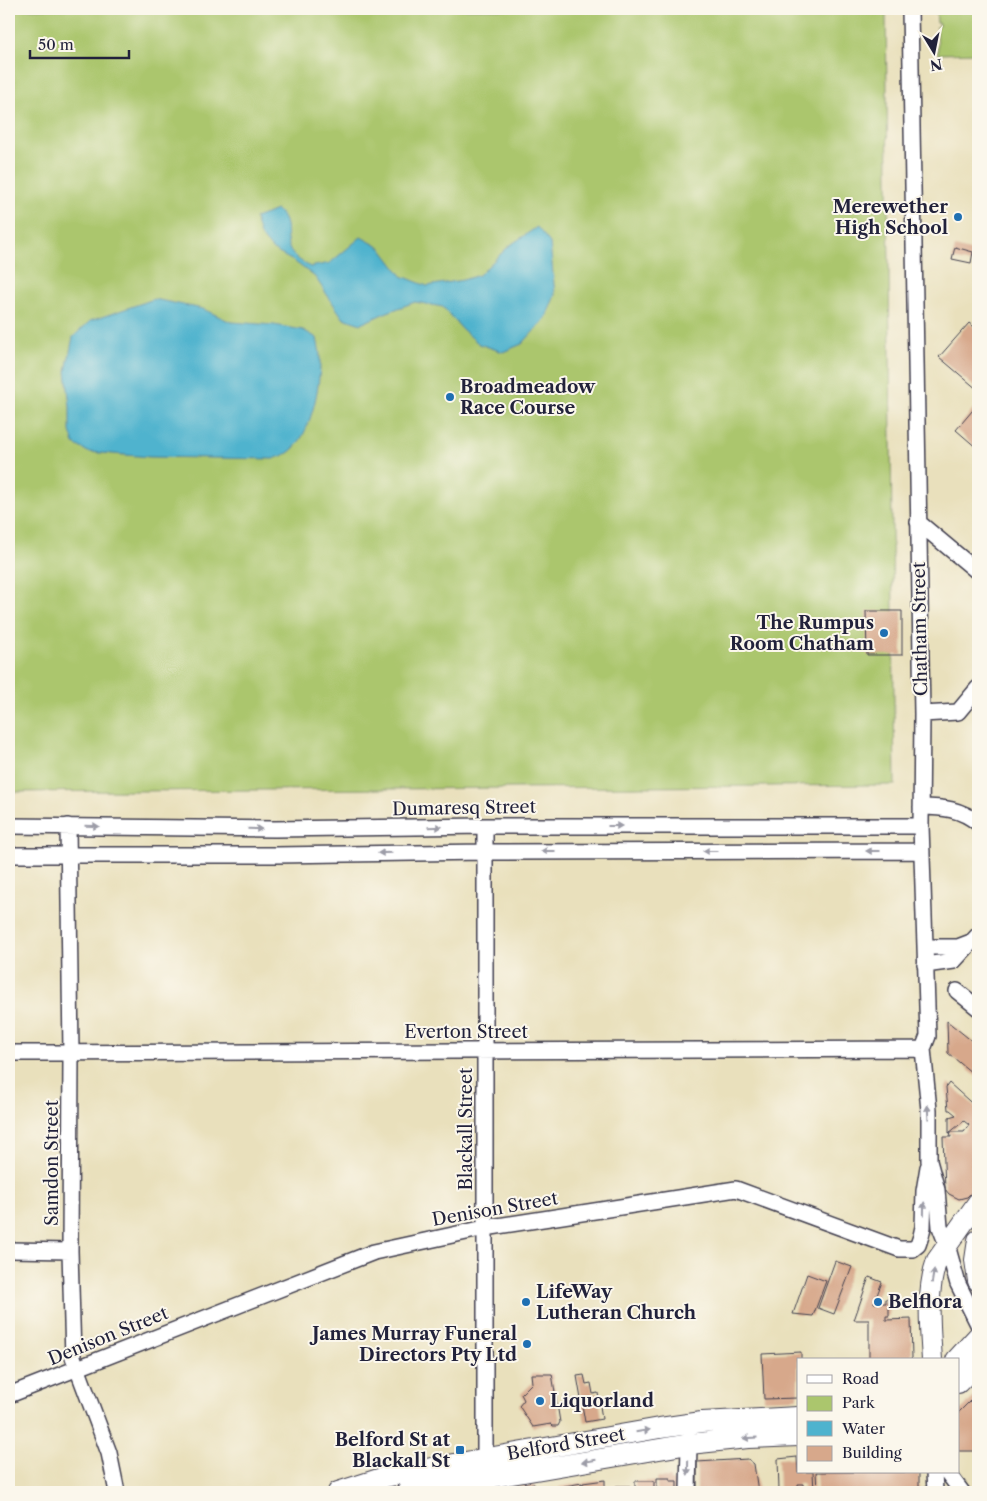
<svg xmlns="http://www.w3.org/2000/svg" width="987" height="1501" font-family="'Libre Caslon Text',serif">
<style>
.green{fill:#abc66d;stroke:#667454}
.water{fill:#4fb3ce;stroke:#386a84}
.building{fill:#d7a88b}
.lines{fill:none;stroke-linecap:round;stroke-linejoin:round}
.minor-casing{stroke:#403e4e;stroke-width:18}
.major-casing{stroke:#403e4e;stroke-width:22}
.minor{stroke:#fff;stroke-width:15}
.major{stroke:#fff;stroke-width:20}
.oneway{fill:#9c9ca7}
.poi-dot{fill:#1f6fb2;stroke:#fbf7ec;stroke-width:2}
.labels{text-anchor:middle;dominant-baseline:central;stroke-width:4;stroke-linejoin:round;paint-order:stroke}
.poi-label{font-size:18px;font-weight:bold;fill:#22223b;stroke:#fbf7ec;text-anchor:end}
.street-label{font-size:18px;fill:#22223b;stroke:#fbf7ec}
</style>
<rect width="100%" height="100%" fill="#fbf7ec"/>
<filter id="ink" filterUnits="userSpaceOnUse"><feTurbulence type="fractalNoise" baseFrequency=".02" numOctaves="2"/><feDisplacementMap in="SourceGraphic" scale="10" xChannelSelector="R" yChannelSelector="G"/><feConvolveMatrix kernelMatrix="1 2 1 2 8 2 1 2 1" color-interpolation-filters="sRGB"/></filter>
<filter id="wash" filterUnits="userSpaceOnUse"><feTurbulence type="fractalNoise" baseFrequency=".0096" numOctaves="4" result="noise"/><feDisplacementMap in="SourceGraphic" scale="20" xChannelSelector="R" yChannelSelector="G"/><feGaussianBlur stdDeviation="1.12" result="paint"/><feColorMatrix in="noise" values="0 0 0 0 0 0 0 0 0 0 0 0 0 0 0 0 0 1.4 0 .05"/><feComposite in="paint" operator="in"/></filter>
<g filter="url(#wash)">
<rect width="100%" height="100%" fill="#e9e0bc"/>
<!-- green -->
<path class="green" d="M9,9H886L895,785L9,792Z
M936,9H978V53L938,54L937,26H939V23H937Z"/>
<!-- water -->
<path class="water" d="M277,210C292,225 283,231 289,248C292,257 303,262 310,267L330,263L361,237L381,248L402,276L427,286L463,280L479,275L509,246L537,227L550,243L555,295L546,318L522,344L503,352L479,344L462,329L443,307L415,302L385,313L361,324L343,318L315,277L295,262L273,250L260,235L255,218Z
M154,299L203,309L231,322L274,325L303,330L317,338C318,344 320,351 320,357C321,383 311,438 288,453C283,456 278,457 273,459L150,457L88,452L74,444L70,431V407L66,371L73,337L90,321Z"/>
<g id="blocks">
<!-- building -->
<path class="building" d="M955,247L973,252L971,263L952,259Z
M969,323L977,329L978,328V390L939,357Z
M978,404V449L956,430Z
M866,611H902V655H867Z
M947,1021L978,1046V1078L948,1053Z
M949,1083L978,1109V1186L967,1197L959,1199L949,1194L945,1189L943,1137H951L950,1132H964L969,1125L964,1121L949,1133V1117L956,1115L950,1110H948L946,1087Z
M835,1261L852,1267L834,1314L818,1308Z
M807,1274L826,1281L813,1316L793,1314Z
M869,1277L882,1282L874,1303H886V1299H889V1316H886V1320L911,1319L912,1358L910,1360H869V1320H854Z
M801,1352V1360H798V1398L764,1399L762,1354Z
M531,1374H552L560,1422L558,1426H553L551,1424L533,1427L519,1406L524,1400L521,1394L532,1383Z
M584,1375L586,1384L591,1383L593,1394L598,1393L602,1419L585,1422L577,1376Z
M978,1393V1451H958V1413Z
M797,1457L798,1472H813L814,1492H799V1489H803V1484H798V1492H781L779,1490L778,1459Z
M748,1459L754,1464L758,1492H697V1462Z
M816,1472H919V1492H829L828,1488V1492H817Z
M657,1478H670V1481H677V1492H657Z
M605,1480V1492H583V1483Z
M635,1481H654V1492H635Z
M582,1483L581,1492H559V1487Z
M534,1484L536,1487L535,1492H500L502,1490Z
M616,1486H630V1492H616Z"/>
</g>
</g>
<g filter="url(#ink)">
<use href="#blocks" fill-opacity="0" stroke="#403e4e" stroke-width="1"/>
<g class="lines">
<!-- minor casing -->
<g class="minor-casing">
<path id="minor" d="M910,9L922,714L921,826L928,1036L923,1049L929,1110V1161L937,1190L940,1227L947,1245L958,1284L978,1324
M918,522L978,572
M922,714L958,712L978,688
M921,807C943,807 961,809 978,823
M9,826L275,829L485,826H921
M68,826L71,1053L70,1251L73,1357L109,1453L117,1492
M9,855H276L485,852L922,851
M925,947H958L971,942
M925,965L954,961L978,935
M957,991L978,1008
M9,1053L923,1049
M9,1250L70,1251
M9,1395L374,1252L485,1228L736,1189L899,1249H913L918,1245L921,1236L923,1227L924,1191L928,1167
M934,1472L935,1492
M947,1472L962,1492
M485,1492V826
M688,1492L689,1444"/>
</g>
<!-- major casing -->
<g class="major-casing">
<path id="major" d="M978,1240L975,1260L978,1281
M932,1360C930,1328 926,1290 937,1260L978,1202
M956,1360L978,1336
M958,1383L978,1363
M338,1492L385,1477L426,1469L660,1428L702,1422L798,1417
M406,1492L689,1444L748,1438L798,1436"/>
</g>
<!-- minor -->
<use href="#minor" class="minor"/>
<!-- major -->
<use href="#major" class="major"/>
</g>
<!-- one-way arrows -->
<defs><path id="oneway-solid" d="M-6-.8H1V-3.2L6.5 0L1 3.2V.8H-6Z" transform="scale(1.25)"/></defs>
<g class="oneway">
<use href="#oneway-solid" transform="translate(92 826) rotate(1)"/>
<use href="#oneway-solid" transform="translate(615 826)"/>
<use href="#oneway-solid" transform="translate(435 827) rotate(-1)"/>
<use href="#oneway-solid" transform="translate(255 829) rotate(1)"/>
<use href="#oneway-solid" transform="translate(548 851) rotate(180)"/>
<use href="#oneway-solid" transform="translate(710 851) rotate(-180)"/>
<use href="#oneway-solid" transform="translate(873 851) rotate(-180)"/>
<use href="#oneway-solid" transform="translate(385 853) rotate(179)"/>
<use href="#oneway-solid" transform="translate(928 1112) rotate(-93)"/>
<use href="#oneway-solid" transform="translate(924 1209) rotate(-89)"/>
<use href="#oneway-solid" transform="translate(933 1276) rotate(-81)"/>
<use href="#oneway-solid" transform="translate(643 1431) rotate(-10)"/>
<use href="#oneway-solid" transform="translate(750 1438) rotate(176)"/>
<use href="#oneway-solid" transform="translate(589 1461) rotate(170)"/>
<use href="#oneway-solid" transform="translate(688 1468) rotate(91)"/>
</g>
</g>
<!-- markers -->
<g class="poi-dot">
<circle cx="958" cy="217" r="5"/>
<circle cx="450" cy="397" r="5"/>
<circle cx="884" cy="633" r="5"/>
<circle cx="526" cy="1302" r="5"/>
<circle cx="878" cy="1302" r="5"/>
<circle cx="527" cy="1344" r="5"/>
<circle cx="540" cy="1401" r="5"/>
<rect x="455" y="1445" width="10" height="10" rx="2.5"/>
</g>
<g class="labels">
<!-- poi labels -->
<g class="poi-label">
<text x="948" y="207">Merewether<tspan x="948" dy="21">High School</tspan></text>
<text x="460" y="387" text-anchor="start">Broadmeadow<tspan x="460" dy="21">Race Course</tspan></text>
<text x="874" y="623">The Rumpus<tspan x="874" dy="21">Room Chatham</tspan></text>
<text x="536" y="1292" text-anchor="start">LifeWay<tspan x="536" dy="21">Lutheran Church</tspan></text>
<text x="888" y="1302" text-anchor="start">Belflora</text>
<text x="517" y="1334">James Murray Funeral<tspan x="517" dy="21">Directors Pty Ltd</tspan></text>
<text x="550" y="1401" text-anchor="start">Liquorland</text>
<text x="450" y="1440">Belford St at<tspan x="450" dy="21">Blackall St</tspan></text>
</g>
<!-- street labels -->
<g class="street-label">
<text transform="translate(920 629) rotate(-91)">Chatham Street</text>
<text transform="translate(464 808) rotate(-1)">Dumaresq Street</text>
<text x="466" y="1032">Everton Street</text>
<text transform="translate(466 1129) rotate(-90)">Blackall Street</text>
<text transform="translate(52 1163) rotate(-90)">Samdon Street</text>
<text transform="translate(495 1209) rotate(-10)">Denison Street</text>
<text transform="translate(108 1336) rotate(-22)">Denison Street</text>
<text transform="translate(566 1444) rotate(-10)">Belford Street</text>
</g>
</g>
<!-- margin -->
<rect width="987" height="1501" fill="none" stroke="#fbf7ec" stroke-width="30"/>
<!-- legend -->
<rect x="797" y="1358" width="162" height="115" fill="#fbf7ec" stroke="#a4a2a5"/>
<rect x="807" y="1375" width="25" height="8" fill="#ffffff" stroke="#a4a2a5"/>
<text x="842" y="1384" font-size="15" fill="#22223b">Road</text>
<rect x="807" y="1396" width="25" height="15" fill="#abc66d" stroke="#a4a2a5"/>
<text x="842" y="1408" font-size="15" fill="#22223b">Park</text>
<rect x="807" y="1421" width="25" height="15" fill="#4fb3ce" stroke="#a4a2a5"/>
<text x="842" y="1434" font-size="15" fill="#22223b">Water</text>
<rect x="807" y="1446" width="25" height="15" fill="#d7a88b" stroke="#a4a2a5"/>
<text x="842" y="1458" font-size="15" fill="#22223b">Building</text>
<!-- north arrow -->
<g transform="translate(934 52) rotate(170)" stroke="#fbf7ec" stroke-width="4" paint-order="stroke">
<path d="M0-4L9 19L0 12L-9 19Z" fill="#22223b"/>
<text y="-8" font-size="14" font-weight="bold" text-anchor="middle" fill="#22223b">N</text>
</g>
<!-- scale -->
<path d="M30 50v8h99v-8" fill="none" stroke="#22223b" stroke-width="2.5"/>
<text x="38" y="50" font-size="15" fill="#22223b" stroke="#fbf7ec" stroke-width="4" paint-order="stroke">50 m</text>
</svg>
